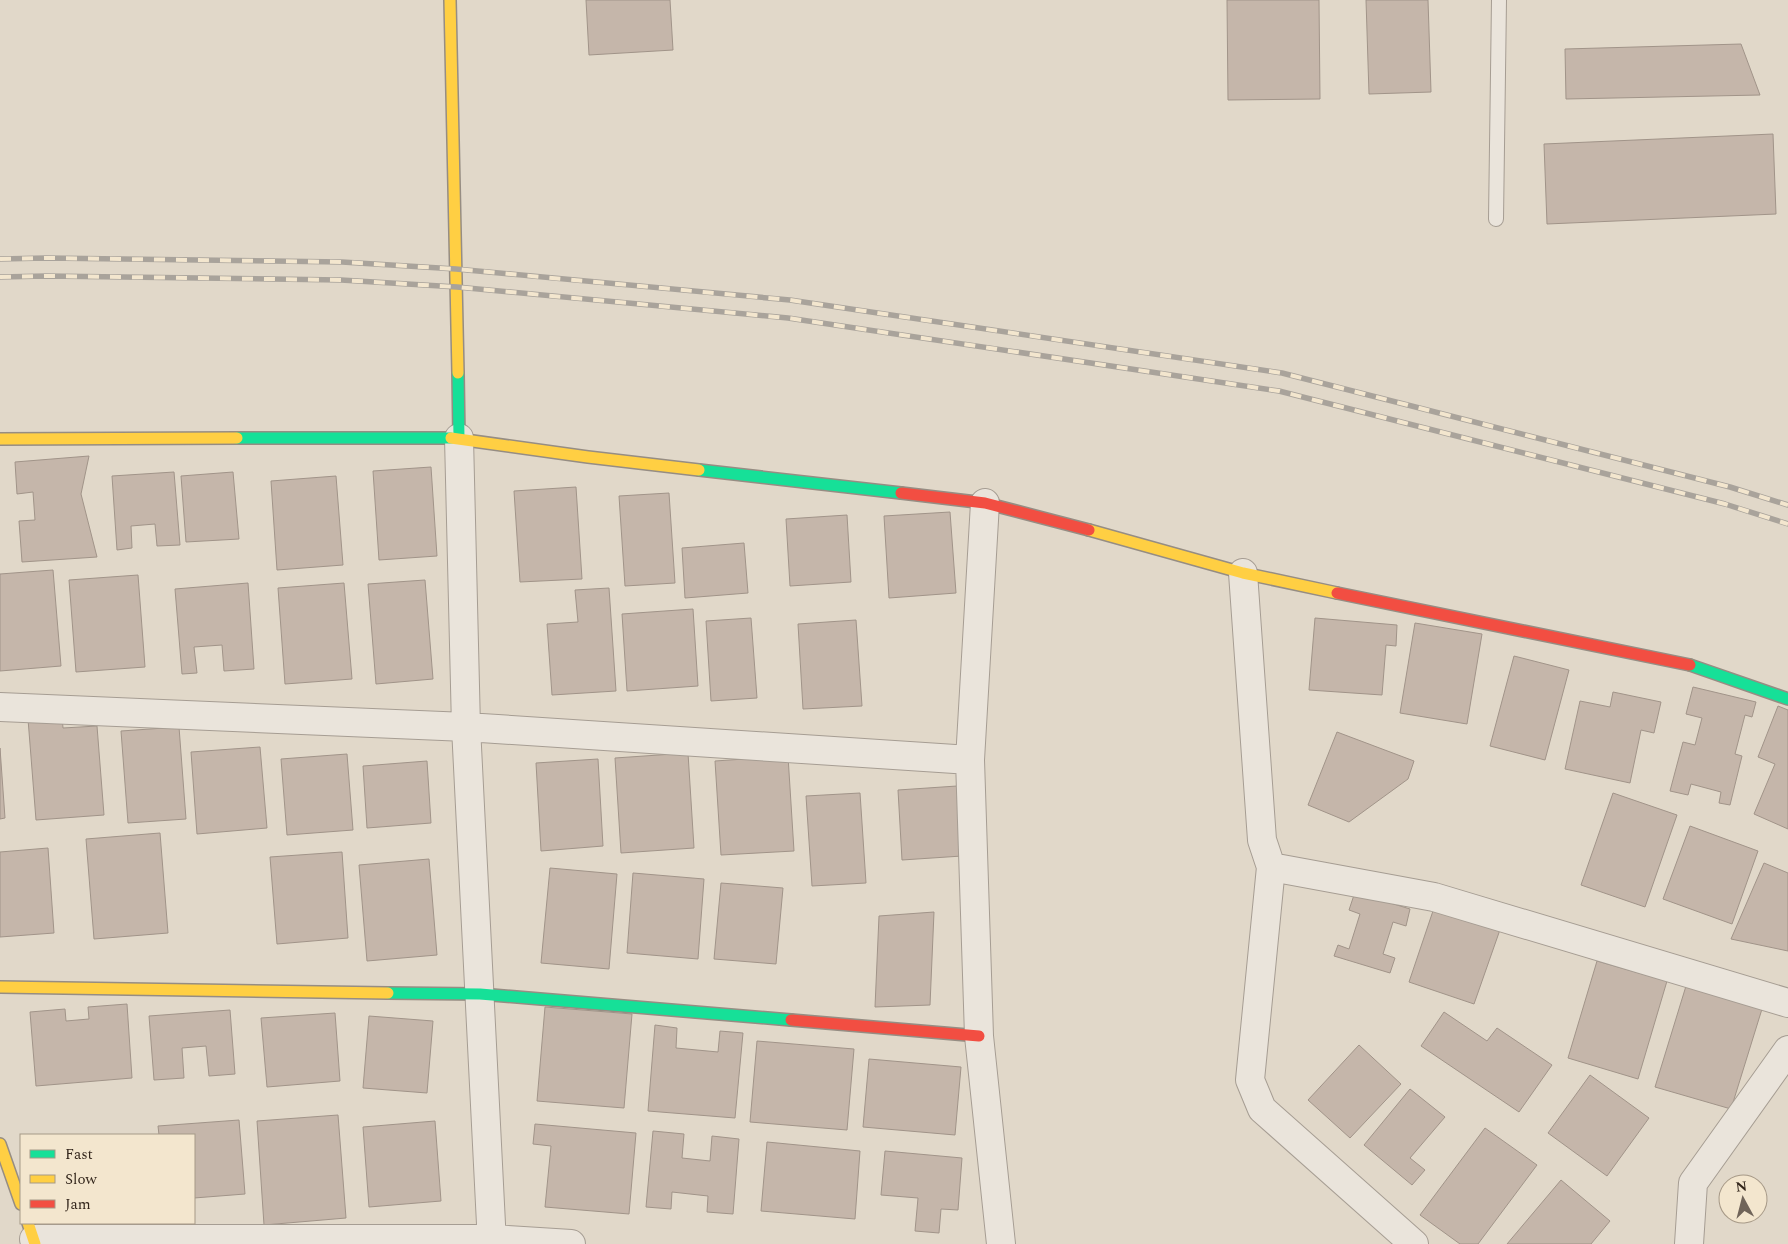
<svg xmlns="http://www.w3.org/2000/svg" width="1788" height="1244" font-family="Spectral,serif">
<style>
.building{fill:#c5b6aa;stroke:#a19489}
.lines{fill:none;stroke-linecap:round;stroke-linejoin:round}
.lane-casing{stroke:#a69d93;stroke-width:16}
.street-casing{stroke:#a69d93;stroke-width:30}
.fast-casing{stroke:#968d83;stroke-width:14}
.slow-casing{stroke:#968d83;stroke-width:14}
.jam-casing{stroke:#968d83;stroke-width:14}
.lane{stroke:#eae4db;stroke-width:14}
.street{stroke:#eae4db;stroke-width:28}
.fast{stroke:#16e098;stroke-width:11}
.slow{stroke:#ffcf43;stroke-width:11}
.jam{stroke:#f24e42;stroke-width:11}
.rail-casing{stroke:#a9a39b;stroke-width:5.5}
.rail{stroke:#f3e6ce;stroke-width:4;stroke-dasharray:11;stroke-linecap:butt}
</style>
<rect width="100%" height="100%" fill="#e1d8c9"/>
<!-- building -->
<path class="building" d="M586,0H670L673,50L589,55Z
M1227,0H1319L1320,99L1228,100Z
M1366,0H1428L1431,92L1369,94Z
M1741,44L1760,95L1566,99L1565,49Z
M1773,134L1776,214L1547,224L1544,144Z
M89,456L81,494L97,557L22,562L19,521L35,520L33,492L17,494L15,462Z
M431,467L437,556L379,560L373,471Z
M174,472L180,545L157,546L155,524L131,526L132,548L117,550L112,476Z
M233,472L239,539L186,542L181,476Z
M336,476L343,565L277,570L271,481Z
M576,487L582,579L520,582L514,491Z
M669,493L675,583L625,586L619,496Z
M950,512L956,593L889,598L884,516Z
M847,515L851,582L790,586L786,519Z
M744,543L748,593L685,598L682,548Z
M53,570L61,666L0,671V574Z
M138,575L145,667L76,672L69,580Z
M425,580L433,679L376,684L368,584Z
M248,583L254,669L224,671L222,645L194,647L197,673L182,674L175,589Z
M344,583L352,679L285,684L278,588Z
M609,588L616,691L552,695L547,624L578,622L575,590Z
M693,609L698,686L627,691L622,614Z
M751,618L757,698L711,701L706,621Z
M1315,618L1397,625L1396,646L1386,645L1382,695L1309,690Z
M856,620L862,706L803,709L798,624Z
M1415,623L1482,634L1467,724L1400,713Z
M1514,656L1569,670L1545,760L1490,746Z
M1693,687L1756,702L1752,717L1745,715L1735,754L1742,756L1730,805L1719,803L1721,792L1691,784L1688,795L1670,791L1683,742L1695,745L1702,718L1686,714Z
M1613,692L1661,702L1654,733L1641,730L1630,783L1565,769L1580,701L1610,707Z
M1778,706L1788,710V829L1754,814L1775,764L1758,757Z
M62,716L63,728L97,726L104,815L36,820L28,719Z
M179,727L186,819L128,823L121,731Z
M1337,732L1414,761L1408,779L1349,822L1308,805Z
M260,747L267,828L197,834L191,752Z
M0,748L5,818L0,819Z
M688,753L694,848L621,853L615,758Z
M347,754L353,830L287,835L281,759Z
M788,756L794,851L721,855L715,761Z
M598,759L603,846L541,851L536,763Z
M427,761L431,823L367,828L363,766Z
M957,786L962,856L902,860L898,790Z
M860,793L866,883L812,886L806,796Z
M1613,793L1677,815L1645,907L1581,885Z
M1690,826L1758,851L1732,924L1663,899Z
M160,833L168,933L94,939L86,839Z
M48,848L54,933L0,937V852Z
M342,852L348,938L277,944L270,857Z
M429,859L437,955L367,961L359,865Z
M1764,863L1788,873V951L1731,939Z
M550,868L617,874L609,969L541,963Z
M633,873L704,879L698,959L627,953Z
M721,883L783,888L776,964L714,959Z
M1355,892L1410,909L1406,926L1393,922L1383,954L1395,958L1390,973L1334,956L1338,945L1349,949L1360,914L1349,910Z
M1436,902L1502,924L1474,1004L1409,982Z
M934,912L930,1005L875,1007L879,916Z
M1597,961L1667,981L1638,1079L1568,1058Z
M1686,986L1762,1009L1731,1109L1655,1087Z
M127,1004L132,1078L36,1086L30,1012L65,1009L66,1021L89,1019L88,1007Z
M545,1007L632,1014L624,1108L537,1101Z
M230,1010L235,1074L209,1076L206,1046L182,1048L184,1078L154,1080L149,1016Z
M1444,1012L1487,1041L1497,1028L1552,1065L1519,1112L1421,1046Z
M335,1013L340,1081L267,1087L261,1018Z
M369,1016L433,1021L427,1093L363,1088Z
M655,1025L677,1028L676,1048L718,1052L720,1031L743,1033L735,1118L648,1111Z
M757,1041L854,1049L847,1130L750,1122Z
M1359,1045L1401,1084L1350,1138L1308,1100Z
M869,1059L961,1067L955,1135L863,1127Z
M1590,1075L1649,1118L1607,1176L1548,1133Z
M1410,1089L1445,1117L1410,1158L1425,1170L1412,1185L1364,1145Z
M338,1115L346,1218L264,1225L257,1121Z
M239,1120L245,1194L194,1198V1135H159L158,1126Z
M435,1121L441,1201L369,1207L363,1127Z
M535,1124L636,1133L629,1214L545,1207L551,1146L533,1144Z
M1485,1128L1537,1165L1478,1244H1460L1420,1215Z
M653,1131L684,1134L682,1158L710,1161L712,1136L739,1139L733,1214L707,1212L708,1196L672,1192L671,1209L646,1207Z
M767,1142L860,1151L855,1219L761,1211Z
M885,1151L962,1158L958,1210L941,1209L939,1233L915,1231L918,1198L881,1195Z
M1561,1180L1610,1221L1591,1244H1507Z"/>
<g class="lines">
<!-- lane casing -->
<g class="lane-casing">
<path id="lane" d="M1496,219L1499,0"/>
</g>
<!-- street casing -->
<g class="street-casing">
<path id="street" d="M459,438L466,727L492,1244
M985,503L970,760L979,1036L1001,1244
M1243,573L1262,840L1271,867L1250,1080L1262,1109L1414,1244
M0,707L466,727L970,760
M1271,867L1434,897L1788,1003
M34,1239H492L571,1244
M1689,1244L1693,1183L1788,1050"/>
</g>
<!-- fast casing -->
<g class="fast-casing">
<path id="fast" d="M458,373L459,438
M237,438H451
M699,470L901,493
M1690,665L1788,699
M388,993L480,994L791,1020"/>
</g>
<!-- slow casing -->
<g class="slow-casing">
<path id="slow" d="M450,0L458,373
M451,438L588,457L699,470
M0,439L237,438
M1089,530L1243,573L1337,593
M0,987L388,993
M0,1144L21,1204
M28,1223L35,1244"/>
</g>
<!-- jam casing -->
<g class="jam-casing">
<path id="jam" d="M901,493L985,503L1089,530
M1337,593L1690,665
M791,1020L979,1036"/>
</g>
<!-- lane -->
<use href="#lane" class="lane"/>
<!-- street -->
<use href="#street" class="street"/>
<!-- fast -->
<use href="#fast" class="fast"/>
<!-- slow -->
<use href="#slow" class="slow"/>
<!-- jam -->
<use href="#jam" class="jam"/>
<!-- rail casing -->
<g class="rail-casing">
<path id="rail" d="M0,259L46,258L342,262L456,269L790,300L1282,373L1730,487L1788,505
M0,277L46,276L341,280L457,287L788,318L1279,391L1725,504L1788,524"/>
</g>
<!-- rail -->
<use href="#rail" class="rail"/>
</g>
<!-- legend -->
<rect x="20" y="1134" width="175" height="90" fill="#f3e6ce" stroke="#a69987"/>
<rect x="30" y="1150" width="25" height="8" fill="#16e098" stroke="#a69987"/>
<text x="65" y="1159" font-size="15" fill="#33261c">Fast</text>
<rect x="30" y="1175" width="25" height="8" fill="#ffcf43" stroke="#a69987"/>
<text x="65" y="1184" font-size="15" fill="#33261c">Slow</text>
<rect x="30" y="1200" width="25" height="8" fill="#f24e42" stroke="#a69987"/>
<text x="65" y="1209" font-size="15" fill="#33261c">Jam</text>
<!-- north arrow -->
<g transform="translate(1743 1199) rotate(353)"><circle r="24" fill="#f3e6ce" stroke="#a69987"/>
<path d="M0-4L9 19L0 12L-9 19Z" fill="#706459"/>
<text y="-8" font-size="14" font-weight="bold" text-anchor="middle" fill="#33261c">N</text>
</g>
</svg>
